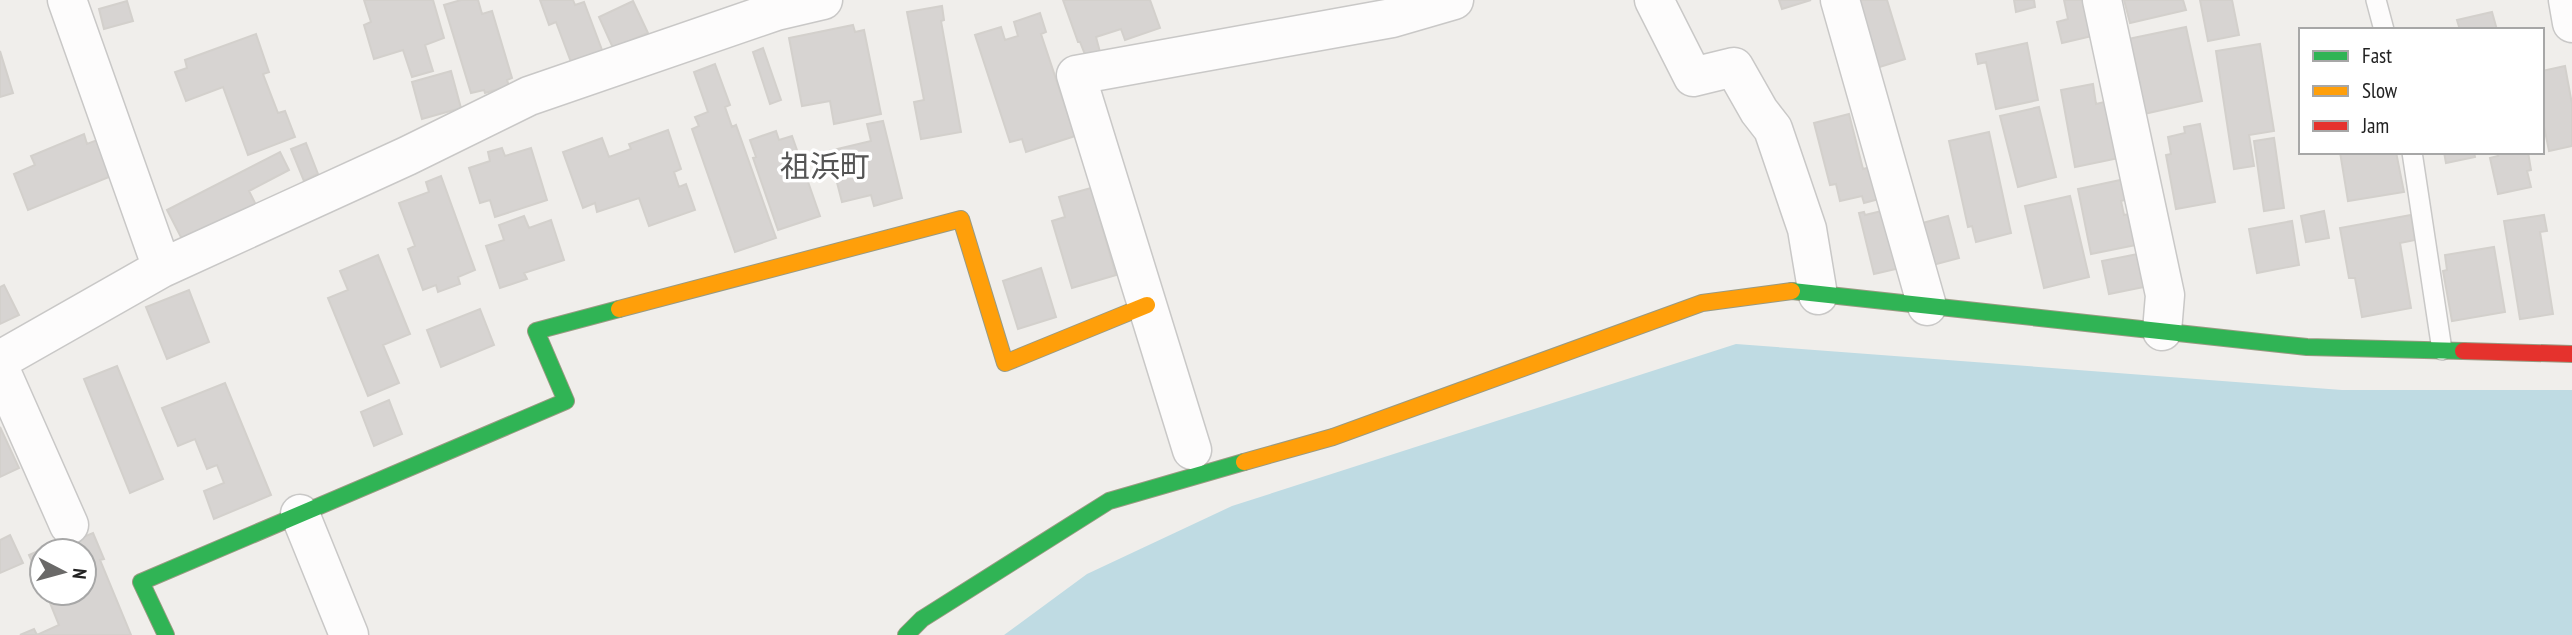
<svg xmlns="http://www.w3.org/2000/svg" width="2572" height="635" font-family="'PT Sans Narrow','Noto Sans JP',sans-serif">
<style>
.water{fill:#bfdbe3}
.building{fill:#d7d4d2;stroke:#d3d0cc;stroke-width:2}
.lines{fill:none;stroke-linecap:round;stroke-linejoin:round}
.lane-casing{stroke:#c9c8c7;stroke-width:22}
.street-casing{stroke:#c9c8c7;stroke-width:41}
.fast-casing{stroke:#999a82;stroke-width:18}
.slow-casing{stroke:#999a82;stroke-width:18}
.jam-casing{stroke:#999a82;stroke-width:18}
.lane{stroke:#fdfcfc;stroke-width:19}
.street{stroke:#fdfcfc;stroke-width:38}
.fast{stroke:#30b455;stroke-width:16}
.slow{stroke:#ff9f0a;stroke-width:16}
.jam{stroke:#e5322d;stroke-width:16}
.labels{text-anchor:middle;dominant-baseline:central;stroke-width:7;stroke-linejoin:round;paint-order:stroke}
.quarter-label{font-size:30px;fill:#555;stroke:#fff}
</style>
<rect width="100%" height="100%" fill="#f0eeeb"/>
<!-- water -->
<path class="water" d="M1736,344L2342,390H2572V635H1004L1087,574L1232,506Z"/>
<!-- building -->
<path class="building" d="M364,0H433L444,38L425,45L433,71L412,77L403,50L374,59L364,25L371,22Z
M461,0H478L482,14L492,11L512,78L507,80L509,86L485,93L484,90L471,93L444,5Z
M540,0H573L575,5L584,2L605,58L574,70L556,22L549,25Z
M1063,0H1150L1160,28L1125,40L1121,29L1096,37L1100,52L1086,57L1080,42H1078Z
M1779,0H1811L1782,9Z
M1849,0H1887L1905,59L1870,70Z
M2014,0H2034L2035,7L2016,12Z
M2064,0H2083L2092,36L2062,43L2057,22L2068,19Z
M2124,0H2183L2186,10L2130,23Z
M2200,0H2232L2239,35L2208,41Z
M127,1L133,21L104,29L99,9Z
M633,1L648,33L613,48L599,17Z
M942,6L944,20L941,21L961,132L921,139L914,102L924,100L907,12Z
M2492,12L2497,30H2460L2457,20Z
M1040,13L1046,32L1041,34L1075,136L1026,152L1022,139L1010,142L975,35L1001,27L1005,40L1018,36L1014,22Z
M853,25L855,32L864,30L881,114L834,124L830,101L802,106L789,38Z
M2186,27L2202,101L2144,114L2128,39Z
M256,34L269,72L263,74L278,113L285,111L295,137L248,155L223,87L186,101L175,72L187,68L185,60Z
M2027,43L2038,100L1996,109L1986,62L1978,64L1976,54Z
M2260,44L2274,131L2249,135L2254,166L2234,169L2216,51Z
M763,48L781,100L770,104L753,52Z
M0,51L13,93L0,97Z
M715,64L730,105L725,107L732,127L736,125L776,238L735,252L692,129L699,126L695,117L708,112L694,72Z
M2565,66L2572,104V146L2549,151L2542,116V71Z
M451,71L461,108L422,119L412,82Z
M2093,84L2096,104L2109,101L2119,158L2075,167L2061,90Z
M2039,107L2056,177L2018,187L2000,116Z
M1849,114L1863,169L1871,167L1879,199L1864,203L1862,196L1840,201L1836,184L1830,185L1814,123Z
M883,121L902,198L874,206L871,195L842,202L829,151L871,141L867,124Z
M2200,124L2215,202L2176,209L2166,155L2171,154L2168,137L2185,133L2184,127Z
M668,130L681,169L674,172L679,187L686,184L695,210L649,226L639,198L597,212L595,203L583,208L563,152L602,138L609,157L631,149L629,144Z
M776,131L779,140L792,136L820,216L778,230L753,158L756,157L750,140Z
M1989,132L2011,233L1976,242L1972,226L1968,227L1949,141Z
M84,134L87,144L100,139L114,175L28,210L14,174L35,165L31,156Z
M2274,138L2284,208L2264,211L2254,141Z
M306,143L318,174L304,181L291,149Z
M502,148L505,156L531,148L547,200L495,217L490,200L480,203L469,168L490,161L488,152Z
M280,152L289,170L249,191L258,209L186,247L167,210Z
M2340,152H2396L2404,192L2348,201Z
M2444,152H2474L2475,157L2446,163Z
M2497,152H2528L2531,170L2527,171L2531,187L2498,194L2490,158L2498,156Z
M441,176L475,270L458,277L460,284L438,292L436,285L423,290L408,249L415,246L399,203L429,192L426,182Z
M2125,179L2129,199L2121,201L2124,215L2135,213L2141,244L2091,254L2078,189Z
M1091,188L1116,275L1072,288L1052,221L1065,217L1059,197Z
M2070,196L2089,277L2044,288L2025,206Z
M1886,210L1900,268L1874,274L1859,213L1864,212L1865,215Z
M2324,211L2329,238L2306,242L2301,216Z
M2411,215L2415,240L2400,243L2411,308L2362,317L2355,278H2349L2340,228Z
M2544,215L2547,231L2540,232L2553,314L2520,319L2504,221Z
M524,216L529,228L551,220L564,260L524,273L527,279L500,288L486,246L504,240L499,225Z
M1948,216L1959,258L1929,266L1919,224Z
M2292,221L2299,265L2257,273L2249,229Z
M2494,247L2505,312L2452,321L2443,271L2447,270L2445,255Z
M2143,253L2149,286L2109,294L2102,261Z
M378,255L410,334L383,345L399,383L368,396L328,298L348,290L340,271Z
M1041,268L1056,317L1018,329L1003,281Z
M4,285L19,315L0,324V287Z
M189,290L209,342L167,359L146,307Z
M480,309L494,345L441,367L427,330Z
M117,366L163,479L130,493L84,379Z
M225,383L271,495L214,519L204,491L224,483L217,465L207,469L195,439L178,446L162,408Z
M389,400L402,434L374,446L361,412Z
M0,427L19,468L0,477Z
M93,533L104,559L100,560L131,635H20L34,629L37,635L59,625L46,593H84V551H42V584L29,555L54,544L56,548Z
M10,535L23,563L0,573V540Z"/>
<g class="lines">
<!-- lane casing -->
<g class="lane-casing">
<path id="lane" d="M2376,0L2384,30
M2412,152L2442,350"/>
</g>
<!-- street casing -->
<g class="street-casing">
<path id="street" d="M67,0L162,268
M1654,0L1693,77L1734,67L1759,111L1773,129L1807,229L1818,295
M1840,0L1927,306
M2102,0L2165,295L2162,331
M2568,0L2572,23
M0,360L162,268L407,156L529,96L776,11L823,0
M0,369L69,525
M1192,450L1076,75L1392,18L1454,0
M300,514L349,635"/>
</g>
<!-- fast casing -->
<g class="fast-casing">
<path id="fast" d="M1792,291L2307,347L2463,351
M166,635L141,582L566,401L536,331L619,309
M906,635L922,619L1109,501L1244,462"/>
</g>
<!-- slow casing -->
<g class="slow-casing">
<path id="slow" d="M619,309L961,219L1005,363L1147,305
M1244,462L1333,437L1702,303L1792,291"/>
</g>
<!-- jam casing -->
<g class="jam-casing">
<path id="jam" d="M2463,351L2572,354"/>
</g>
<!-- lane -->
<use href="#lane" class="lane"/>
<!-- street -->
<use href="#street" class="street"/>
<!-- fast -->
<use href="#fast" class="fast"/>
<!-- slow -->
<use href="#slow" class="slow"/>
<!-- jam -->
<use href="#jam" class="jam"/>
</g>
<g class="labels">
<!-- quarter labels -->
<g class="quarter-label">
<text x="825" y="165">祖浜町</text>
</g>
</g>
<!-- legend -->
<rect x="2299" y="28" width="245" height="126" fill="#ffffff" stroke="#a7a7a7" stroke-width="2"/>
<rect x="2313" y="51" width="35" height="10" fill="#30b455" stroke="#a7a7a7" stroke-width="2"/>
<text x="2362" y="63" font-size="21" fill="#222222">Fast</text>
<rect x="2313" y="86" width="35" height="10" fill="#ff9f0a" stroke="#a7a7a7" stroke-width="2"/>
<text x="2362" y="98" font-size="21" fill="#222222">Slow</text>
<rect x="2313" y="121" width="35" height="10" fill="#e5322d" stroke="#a7a7a7" stroke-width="2"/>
<text x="2362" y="133" font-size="21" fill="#222222">Jam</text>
<!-- north arrow -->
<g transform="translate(63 572) rotate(96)"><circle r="33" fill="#ffffff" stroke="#a7a7a7" stroke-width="2"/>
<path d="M0-5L12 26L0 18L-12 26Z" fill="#6a6968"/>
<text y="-10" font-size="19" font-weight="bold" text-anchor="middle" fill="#222222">N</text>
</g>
</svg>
